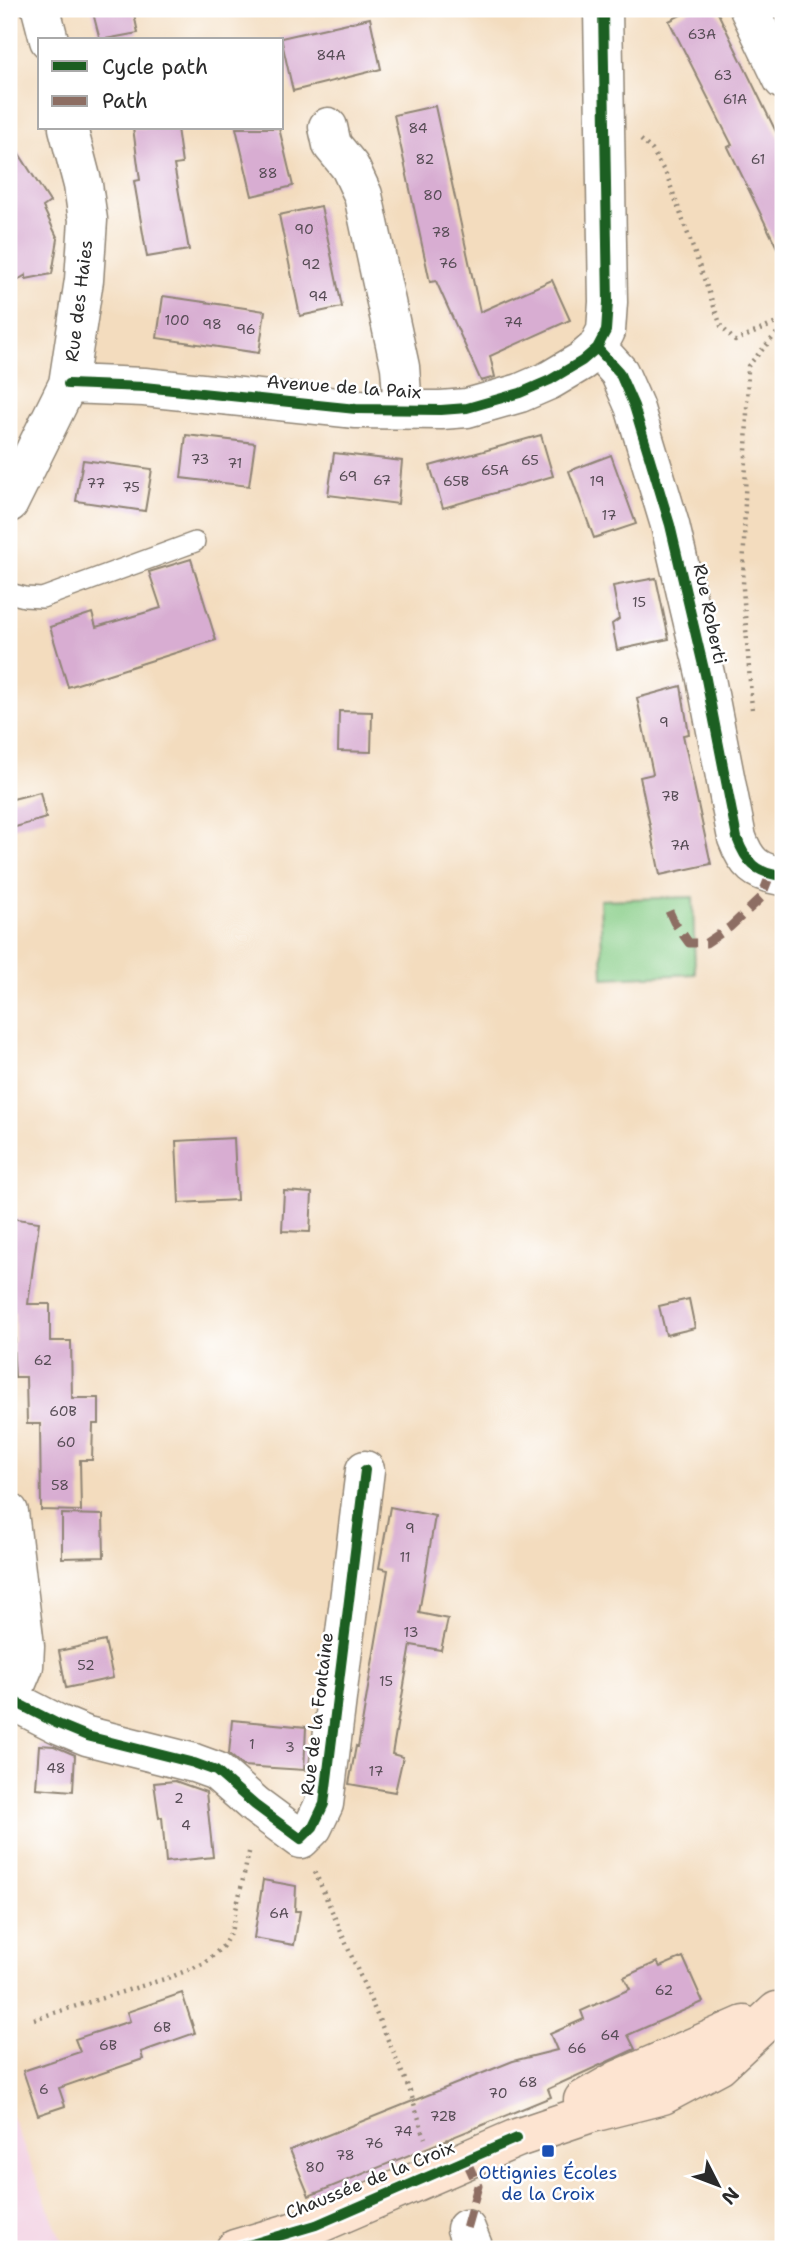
<svg xmlns="http://www.w3.org/2000/svg" width="792" height="2258" font-family="'Shantell Sans',sans-serif">
<style>
.built{fill:#f2d0e2}
.green{fill:#88ce88;stroke:#5a7c5a;stroke-width:2}
.building{fill:#d8add2}
.lines{fill:none;stroke-linecap:round;stroke-linejoin:round}
.lane-casing{stroke:#8f8474;stroke-width:22}
.street-casing{stroke:#8f8474;stroke-width:41}
.secondary-casing{stroke:#8f8474;stroke-width:41}
.path{stroke:#8f8474;stroke-width:4.5;stroke-dasharray:2 5;stroke-linecap:butt}
.lane{stroke:#fff;stroke-width:19}
.street{stroke:#fff;stroke-width:38}
.secondary{stroke:#fde4d1;stroke-width:38}
.quiet{stroke:#8d6e63;stroke-width:9;stroke-dasharray:18 9;stroke-linecap:butt}
.cycleway-casing{stroke:#fff;stroke-width:15}
.cycleway{stroke:#1b5e20;stroke-width:10}
.transit-dot{fill:#1a4fb4;stroke:#fff;stroke-width:2.5}
.labels{text-anchor:middle;dominant-baseline:central;stroke-width:5;stroke-linejoin:round;paint-order:stroke}
.number-label{font-size:14px;fill:#564c55}
.street-label{font-size:18px;fill:#2b2b2b;stroke:#fff}
.transit-label{font-size:18px;fill:#164399;stroke:#fff}
</style>
<rect width="100%" height="100%" fill="#fff"/>
<filter id="ink" filterUnits="userSpaceOnUse"><feTurbulence type="fractalNoise" baseFrequency=".0143" numOctaves="2"/><feDisplacementMap in="SourceGraphic" scale="14" xChannelSelector="R" yChannelSelector="G"/><feConvolveMatrix kernelMatrix="1 2 1 2 8 2 1 2 1" color-interpolation-filters="sRGB"/></filter>
<filter id="wash" filterUnits="userSpaceOnUse"><feTurbulence type="fractalNoise" baseFrequency=".00686" numOctaves="4" result="noise"/><feDisplacementMap in="SourceGraphic" scale="28" xChannelSelector="R" yChannelSelector="G"/><feGaussianBlur stdDeviation="1.57" result="paint"/><feColorMatrix in="noise" values="0 0 0 0 0 0 0 0 0 0 0 0 0 0 0 0 0 1.4 0 .05"/><feComposite in="paint" operator="in"/></filter>
<g filter="url(#wash)">
<rect width="100%" height="100%" fill="#f3dcbe"/>
<!-- built -->
<path class="built" d="M9,2110L16,2127L65,2249H9Z"/>
<!-- green -->
<path class="green" d="M693,897L695,974L603,978L600,900Z"/>
<g id="blocks">
<!-- building -->
<path class="building" d="M92,9H133L138,33L100,40Z
M692,9H716L783,146V260L728,147L732,145L669,21Z
M370,18L381,69L293,91L281,38Z
M435,106L480,312L552,280L570,320L490,356L495,377L481,381L436,281L430,282L394,115Z
M133,128H177L182,164L174,165L189,250L147,257L134,181L140,180Z
M236,128H279L293,186L252,196Z
M9,138L50,202L43,207L58,239L52,274L26,279V275L9,285Z
M321,206L342,307L300,316L279,215Z
M163,296L265,311L259,353L157,338Z
M186,435L255,443L249,486L181,478Z
M541,435L553,476L443,508L430,466Z
M334,453L402,461L398,504L328,495Z
M611,455L636,524L594,538L569,471Z
M83,460L152,469L145,511L76,501Z
M191,559L216,640L68,687L50,627L92,613L96,627L161,608L149,572Z
M656,578L669,639L617,650L612,624L619,619L613,586Z
M681,686L689,734L683,735L711,864L660,875L640,777L653,774L637,698Z
M339,711L372,712L371,752L338,751Z
M40,792L46,818L9,829V800Z
M234,1138L237,1200L179,1203L176,1141Z
M284,1191L312,1193L310,1232L282,1231Z
M9,1218L39,1222L28,1304H50V1341H71L72,1398H99V1424H93L92,1460H80L81,1511L41,1510L40,1424H27L26,1377H15L13,1342H15V1313H9Z
M689,1299L695,1328L666,1335L659,1306Z
M390,1507L435,1516L419,1613L448,1619L441,1650L411,1645L392,1754L403,1757L395,1792L349,1784L356,1746L358,1747L388,1570L379,1568Z
M62,1514L103,1515L104,1557L62,1558Z
M105,1641L113,1678L66,1688L59,1651Z
M232,1720L306,1727L304,1770L243,1766L229,1754Z
M39,1745L54,1746L75,1755L73,1791L36,1788Z
M175,1781L206,1792L213,1857L166,1862L162,1817L159,1818L154,1783Z
M263,1880L296,1886L295,1911H300L294,1945L254,1938Z
M683,1957L703,2002L628,2035L635,2049L548,2089L551,2097L309,2196L290,2150L513,2061L557,2050L550,2034L584,2019L581,2011L630,1989L624,1977L657,1962L660,1967Z
M182,1993L195,2033L141,2052L143,2059L59,2088L65,2106L38,2115L23,2071L80,2052L75,2039L130,2021L127,2012Z"/>
</g>
</g>
<g filter="url(#ink)">
<use href="#blocks" fill-opacity="0" stroke="#8f8474" stroke-width="2"/>
<g class="lines">
<!-- lane casing -->
<g class="lane-casing">
<path id="lane" d="M9,593L25,597L42,598L195,542"/>
</g>
<!-- street casing -->
<g class="street-casing">
<path id="street" d="M41,9L49,40
M749,9L783,80
M328,127L332,145L350,167L363,195L400,367L403,408
M597,348L619,372L634,406L670,525L705,674L737,838C746,863 756,873 783,876
M68,384L144,387L356,409L441,410L467,408L520,393L550,380L582,361L597,348L606,331L608,302L603,9
M9,503L68,384L84,280L88,220L83,185L68,128
M9,1512L25,1646L24,1666L9,1702
M11,1700L58,1724L87,1736L194,1763L216,1771L255,1805L301,1839L313,1827L324,1804L365,1470
M466,2229L474,2249"/>
</g>
<!-- secondary casing -->
<g class="secondary-casing">
<path id="secondary" d="M583,2100L618,2080L744,2025
M235,2249L316,2225L517,2138L588,2114L663,2095L719,2065L777,2011"/>
</g>
<!-- path -->
<path class="path" d="M641,140L652,150L667,176L721,326L735,341L783,320
M752,709L743,588L748,366L783,326
M315,1872L410,2091L425,2138
M34,2019L171,1977L205,1963L223,1946L231,1932L250,1848"/>
<!-- lane -->
<use href="#lane" class="lane"/>
<!-- street -->
<use href="#street" class="street"/>
<!-- secondary -->
<use href="#secondary" class="secondary"/>
<!-- quiet -->
<path class="quiet" d="M669,911L674,922L689,943H706L730,927L761,898L770,875
M466,2160L478,2186L466,2229"/>
<!-- cycleway casing -->
<g class="cycleway-casing">
<path id="cycleway" d="M597,348L619,372L634,406L670,525L705,674L737,838C746,863 756,873 783,876
M68,384L144,387L356,409L441,410L467,408L520,393L550,380L582,361L597,348L606,331L608,302L603,9
M11,1700L58,1724L87,1736L194,1763L216,1771L255,1805L301,1839L313,1827L324,1804L365,1470
M235,2249L316,2225L517,2138"/>
</g>
<!-- cycleway -->
<use href="#cycleway" class="cycleway"/>
</g>
</g>
<!-- markers -->
<rect class="transit-dot" x="541" y="2144" width="14" height="14" rx="3.5"/>
<g class="labels">
<!-- number labels -->
<g class="number-label">
<text x="702" y="34">63A</text>
<text x="331" y="55">84A</text>
<text x="723" y="75">63</text>
<text x="735" y="99">61A</text>
<text x="418" y="128">84</text>
<text x="425" y="159">82</text>
<text x="758" y="159">61</text>
<text x="268" y="173">88</text>
<text x="433" y="195">80</text>
<text x="304" y="229">90</text>
<text x="441" y="232">78</text>
<text x="448" y="263">76</text>
<text x="311" y="264">92</text>
<text x="318" y="296">94</text>
<text x="177" y="320">100</text>
<text x="513" y="322">74</text>
<text x="212" y="324">98</text>
<text x="246" y="329">96</text>
<text x="200" y="459">73</text>
<text x="530" y="460">65</text>
<text x="235" y="463">71</text>
<text x="495" y="470">65A</text>
<text x="348" y="476">69</text>
<text x="382" y="480">67</text>
<text x="456" y="481">65B</text>
<text x="597" y="481">19</text>
<text x="96" y="483">77</text>
<text x="131" y="487">75</text>
<text x="609" y="515">17</text>
<text x="639" y="602">15</text>
<text x="664" y="722">9</text>
<text x="670" y="796">7B</text>
<text x="680" y="845">7A</text>
<text x="43" y="1360">62</text>
<text x="63" y="1411">60B</text>
<text x="66" y="1442">60</text>
<text x="60" y="1485">58</text>
<text x="410" y="1528">9</text>
<text x="405" y="1557">11</text>
<text x="411" y="1632">13</text>
<text x="86" y="1665">52</text>
<text x="386" y="1681">15</text>
<text x="252" y="1744">1</text>
<text x="290" y="1747">3</text>
<text x="56" y="1768">48</text>
<text x="376" y="1771">17</text>
<text x="179" y="1798">2</text>
<text x="186" y="1825">4</text>
<text x="279" y="1913">6A</text>
<text x="664" y="1990">62</text>
<text x="162" y="2027">6B</text>
<text x="610" y="2035">64</text>
<text x="108" y="2045">6B</text>
<text x="577" y="2048">66</text>
<text x="528" y="2082">68</text>
<text x="44" y="2089">6</text>
<text x="498" y="2093">70</text>
<text x="443" y="2116">72B</text>
<text x="403" y="2131">74</text>
<text x="374" y="2143">76</text>
<text x="345" y="2155">78</text>
<text x="315" y="2167">80</text>
</g>
<!-- street labels -->
<g class="street-label">
<text transform="translate(79 301) rotate(-83)">Rue des Haies</text>
<text transform="translate(344 387) rotate(4)">Avenue de la Paix</text>
<text transform="translate(710 614) rotate(78)">Rue Roberti</text>
<text transform="translate(317 1714) rotate(-83)">Rue de la Fontaine</text>
<text transform="translate(370 2180) rotate(-22)">Chaussée de la Croix</text>
</g>
<!-- transit labels -->
<g class="transit-label">
<text x="548" y="2173">Ottignies Écoles<tspan x="548" dy="21">de la Croix</tspan></text>
</g>
</g>
<!-- margin -->
<rect width="792" height="2258" fill="none" stroke="#fff" stroke-width="35"/>
<!-- legend -->
<rect x="38" y="38" width="245" height="91" fill="#ffffff" stroke="#aaaaaa" stroke-width="2"/>
<rect x="52" y="61" width="35" height="10" fill="#1b5e20" stroke="#aaaaaa" stroke-width="2"/>
<text x="102" y="74" font-size="21" fill="#2b2b2b">Cycle path</text>
<rect x="52" y="96" width="35" height="10" fill="#8d6e63" stroke="#aaaaaa" stroke-width="2"/>
<text x="102" y="108" font-size="21" fill="#2b2b2b">Path</text>
<!-- north arrow -->
<g transform="translate(718 2185) rotate(132)" stroke="#ffffff" stroke-width="5" paint-order="stroke">
<path d="M0-5L12 26L0 18L-12 26Z" fill="#2b2b2b"/>
<text y="-10" font-size="19" font-weight="bold" text-anchor="middle" fill="#2b2b2b">N</text>
</g>
</svg>
